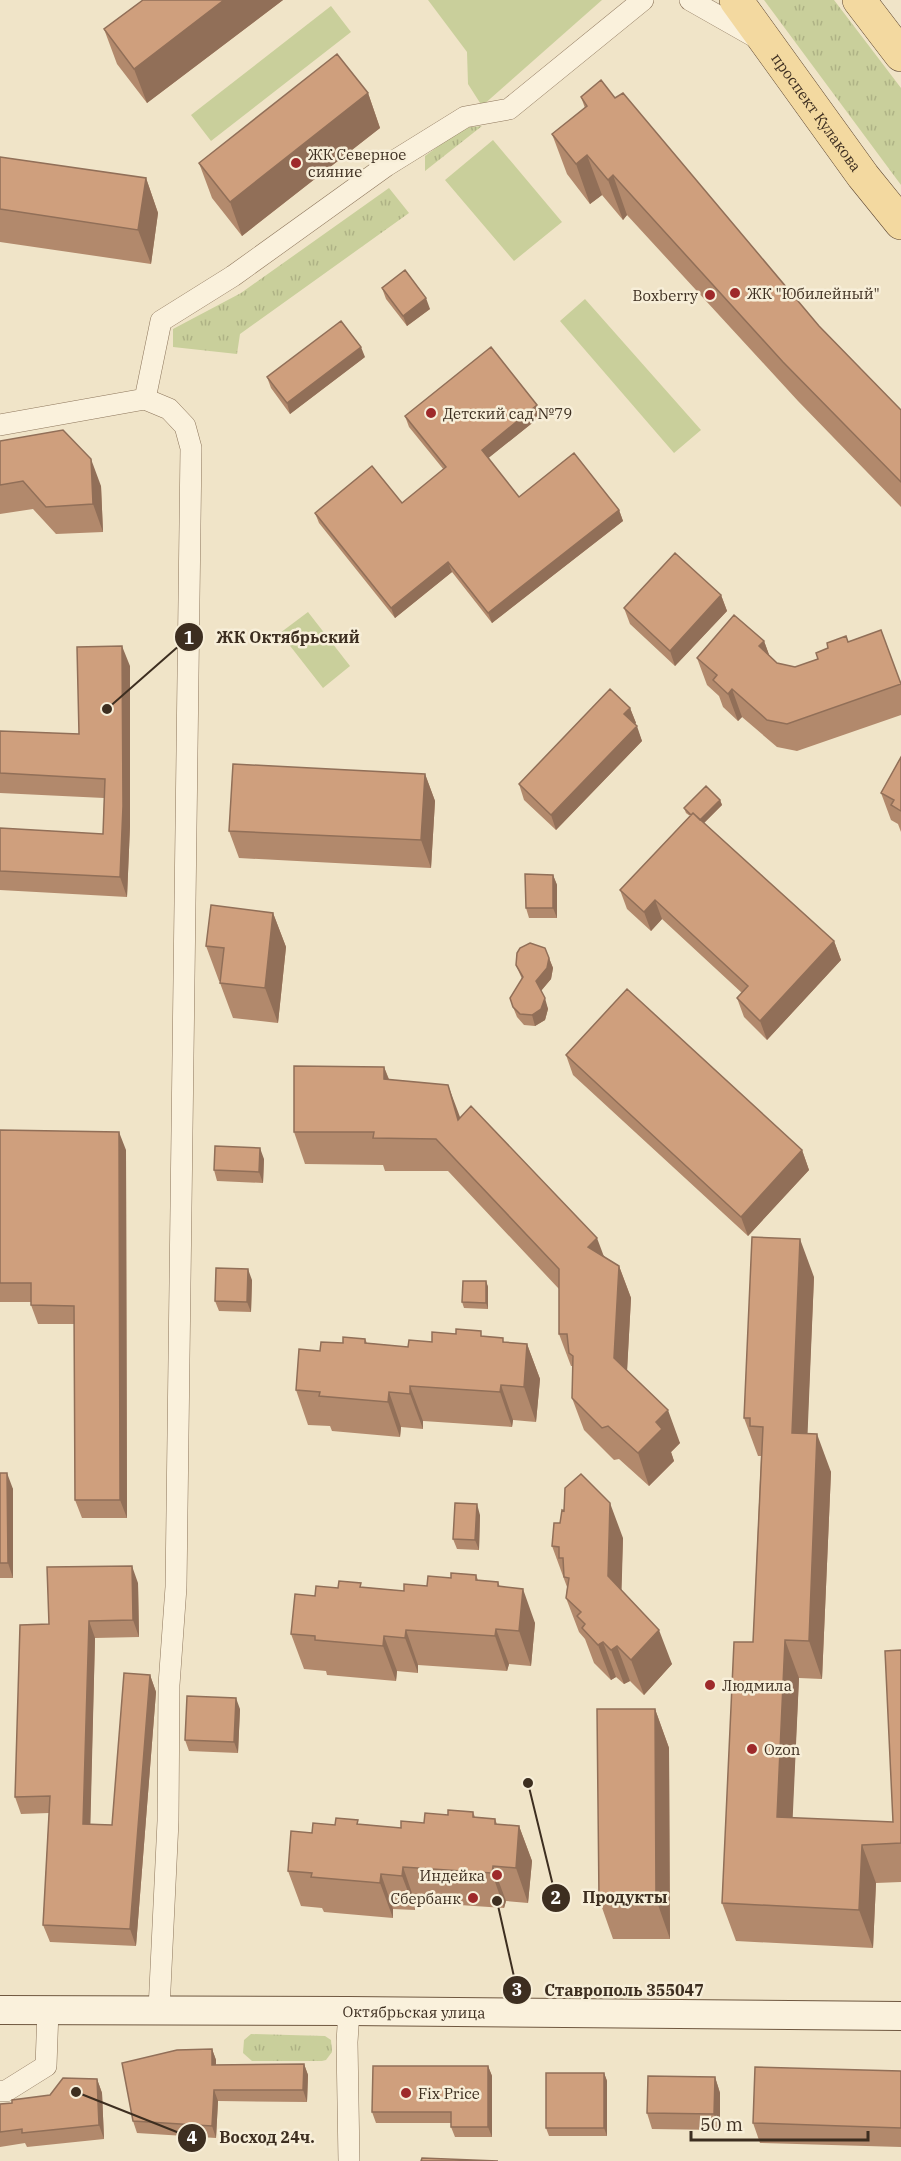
<svg xmlns="http://www.w3.org/2000/svg" width="901" height="2161" font-family="'IBM Plex Serif',serif">
<style>
.grass{fill:url(#grass-tufts)}
.park{fill:#c9cf9b}
.lines{fill:none;stroke-linecap:round;stroke-linejoin:round}
.street-casing{stroke:#8d765c;stroke-width:22}
.secondary-casing{stroke:#6f573f;stroke-width:30}
.primary-casing{stroke:#5b4430;stroke-width:34}
.street{stroke:#faf1dc;stroke-width:21}
.secondary{stroke:#faf1dc;stroke-width:28}
.primary{stroke:#f3d9a0;stroke-width:33}
.wall{fill:#b2896c}
.shaded-wall{fill:#916f58}
.building{fill:#cf9f7d;stroke:#916f58;stroke-width:1.5}
.poi-dot{fill:#9e2a2b;stroke:#f7eed8;stroke-width:2}
.labels{text-anchor:middle;dominant-baseline:central;stroke-width:5;stroke-linejoin:round;paint-order:stroke}
.street-label{font-size:15px;fill:#3d2e20;stroke:#f7eed8}
.poi-label{font-size:15px;fill:#3d2e20;stroke:#f7eed8;text-anchor:start}
.leader{fill:none;stroke:#3d2e20;stroke-width:2}
.callout-dot{fill:#3d2e20;stroke:#f7eed8;stroke-width:2}
.mark-label{font-size:18px;text-anchor:middle;font-weight:bold;fill:#fff}
.callout-label{font-size:16px;text-anchor:middle;font-weight:bold;fill:#3d2e20;stroke:#f7eed8;stroke-width:5;stroke-linejoin:round;paint-order:stroke}
</style>
<defs>
<pattern id="grass-tufts" width="24" height="20" patternUnits="userSpaceOnUse" patternTransform="scale(1.5)"><rect width="24" height="20" fill="#c9cf9b"/><path d="M3 7l-1-3M5 7V3M7 7l1-3M15 17l-1-3M17 17v-4M19 17l1-3" fill="none" stroke="#aeb285"/></pattern>
</defs>
<rect width="100%" height="100%" fill="#f0e4c8"/>
<!-- grass -->
<path class="grass" d="M764,0H834L901,88V185Z
M482,126L425,171V156L463,128Z
M389,188L409,213L240,334L237,354L173,347V329L241,293Z
M251,2034L325,2036L331,2040L332,2052L326,2060L322,2061H252L243,2053L244,2040Z"/>
<!-- park -->
<path class="park" d="M428,0H602L482,106L468,84L467,52Z
M331,6L351,32L211,141L191,115Z
M493,140L562,222L514,261L445,180Z
M585,299L701,430L674,453L560,321Z
M308,612L350,666L323,688L280,633Z"/>
<g class="lines">
<!-- street casing -->
<g class="street-casing">
<path id="street" d="M690,0L757,38
M145,399L161,321L233,276L386,166L465,117L509,109L643,0
M0,425L145,399L169,409L185,426L191,448L176,1587L169,1685L168,1821L159,2010
M0,2091H6L46,2066L48,2010
M349,2161L347,2042L349,2011"/>
</g>
<!-- secondary casing -->
<g class="secondary-casing">
<g id="secondary">
<path id="s1" d="M0,2010L349,2011L901,2016"/>
</g>
</g>
<!-- primary casing -->
<g class="primary-casing">
<g id="primary">
<path id="s2" d="M736,0L863,176L901,223"/>
<path d="M859,0L901,55"/>
</g>
</g>
<!-- street -->
<use href="#street" class="street"/>
<!-- secondary -->
<use href="#secondary" class="secondary"/>
<!-- primary -->
<use href="#primary" class="primary"/>
</g>
<!-- wall -->
<path class="wall" d="M143,0H283L147,103L117,64L104,29Z
M368,93L380,128L242,236L212,198L199,163Z
M581,97L615,98L819,326L901,410V507L798,401L627,215L623,220L602,195L590,204L567,174L552,134L585,108Z
M0,157L146,178L158,213L151,264L0,242Z
M382,288L430,309L407,326L386,299Z
M365,357L290,414L271,388L267,377Z
M537,405L541,416L488,458L519,497L619,510L623,521L492,623L452,572L395,618L319,523L315,513L402,503L444,470L409,427L405,416Z
M0,441L101,486L103,532L56,534L33,509L0,514Z
M721,595L727,611L675,666L630,624L624,608Z
M764,641L769,655L777,663L795,667L818,659L848,642L901,684V715L797,751L777,747L742,717L738,721L723,707L719,696L707,685L697,658Z
M130,666V826L127,897L0,890V828L103,834L104,798L0,793V731L79,734Z
M630,708L636,723L635,724L642,741L556,830L524,800L519,784Z
M901,757V832L898,824L891,820L881,793Z
M425,774L435,801L431,868L239,858L229,831Z
M720,800L722,805L704,823L834,941L841,960L767,1040L744,1017L737,998L742,993L662,919L651,931L627,909L620,890L690,816L686,813L684,808Z
M553,875L557,885V918H529L526,908Z
M273,913L286,947L278,1023L233,1018L220,983L221,981H219L206,946Z
M549,958L553,968L551,979L541,991L548,1009L545,1020L535,1026L524,1025L517,1017L513,1007L522,979L516,965Z
M566,1055L802,1150L809,1170L748,1236L573,1075Z
M384,1067L389,1079L460,1118L605,1257L619,1266L631,1298L627,1370L680,1443L671,1452L674,1461L649,1486L619,1459L614,1460L584,1430L572,1398L573,1366H571L559,1334V1289L448,1171H385L383,1165L305,1164L294,1132Z
M0,1130L126,1150L127,1518H82L75,1500L74,1324H38L31,1305V1302H0Z
M264,1159L263,1183L217,1181L214,1170Z
M814,1277L807,1434L831,1472L822,1679L799,1678L792,1818L893,1822L901,1650V1882L876,1883L873,1948L736,1941L722,1903L753,1642L761,1456H758L744,1418Z
M252,1280L251,1312L219,1311L215,1301Z
M486,1281L488,1287V1309L464,1308L462,1302Z
M483,1336L505,1342L527,1344L540,1379L536,1422L513,1420L512,1427L423,1421V1429L401,1427L400,1437L332,1431L330,1426L308,1425L296,1390L320,1351L343,1343L365,1339L367,1343L408,1347L432,1342Z
M0,1473L13,1489V1578H0Z
M480,1515L479,1550L457,1549L453,1539Z
M623,1538L621,1590L672,1664L644,1695L630,1681L624,1684L616,1677L611,1680L594,1663L585,1639L579,1632L566,1598L567,1587L552,1546Z
M476,1575L478,1580L498,1582L500,1587L535,1623L531,1666L509,1664L507,1671L418,1665V1673L397,1671L396,1681L327,1675L326,1671L304,1669L291,1634L315,1596L338,1588L362,1587L404,1591L427,1586L451,1578Z
M138,1583L139,1637L95,1638L90,1824L112,1825L150,1675L156,1692L136,1946L50,1942L43,1925L49,1813L21,1814L15,1797L49,1624Z
M240,1709L238,1753L189,1751L185,1740Z
M655,1709L669,1748L670,1939H613L599,1899Z
M473,1812L475,1817L495,1819L497,1824L519,1826L532,1861L528,1903L506,1901L504,1908L415,1902V1910L393,1909V1918L324,1912L322,1908L301,1906L288,1871L312,1833L335,1825L359,1824L401,1828L424,1823L448,1815Z
M212,2049L216,2060V2065L304,2064L308,2075L307,2102L218,2101L216,2138L137,2133L133,2121Z
M488,2066L492,2076V2137H455L451,2127V2123H376L372,2112Z
M901,2071V2147L760,2143L753,2123Z
M604,2073L607,2081V2136H549L546,2128Z
M715,2077L720,2093V2130L652,2129L647,2113Z
M97,2079L102,2093L104,2139L27,2147L25,2143L0,2147V2104L12,2103L50,2095Z"/>
<!-- shaded-wall -->
<path class="shaded-wall" d="M224,0H283L147,103L134,69Z
M368,93L380,128L242,236L230,202Z
M587,155L602,195L590,204L576,164Z
M613,175L627,215L623,220L608,180Z
M146,178L158,213L151,264L138,230Z
M426,298L430,309L407,326L403,316Z
M361,347L365,357L290,414L287,403Z
M537,405L541,416L486,460L482,450Z
M91,459L101,486L103,532L93,504Z
M619,510L623,521L492,623L488,613Z
M448,562L452,572L395,618L391,608Z
M721,595L727,611L675,666L670,651Z
M764,641L774,668L759,646Z
M122,646L130,666V826L127,897L120,877Z
M732,689L742,717L738,721L728,694Z
M630,708L636,723L630,729L624,714Z
M637,726L642,741L556,830L551,815Z
M425,774L435,801L431,868L421,840Z
M720,800L722,805L700,827L698,822Z
M553,875L557,885V918L553,908Z
M655,900L662,919L651,931L644,912Z
M273,913L286,947L278,1023L265,988Z
M834,941L841,960L767,1040L760,1021Z
M549,958L553,968L551,979L540,992L536,981Z
M545,998L548,1009L545,1020L535,1026L532,1015Z
M384,1067L396,1099L384,1079Z
M448,1085L460,1117L469,1152L458,1120Z
M119,1132L126,1150L127,1518L120,1500Z
M260,1148L264,1159L263,1183L259,1172Z
M802,1150L809,1170L748,1236L741,1217Z
M597,1238L609,1270L588,1247Z
M800,1239L814,1277L806,1471L792,1433Z
M619,1266L631,1298L626,1390L614,1358Z
M248,1269L252,1280L251,1312L247,1302Z
M486,1281L488,1287V1309L486,1303Z
M527,1344L540,1379L536,1422L524,1387Z
M501,1385L513,1420L512,1427L500,1392Z
M410,1386L423,1421V1429L410,1394Z
M389,1392L401,1427L400,1437L388,1402Z
M668,1410L680,1443L671,1452L674,1461L649,1486L638,1453L656,1422Z
M817,1434L831,1472L822,1679L809,1641Z
M7,1473L13,1489V1578L8,1563Z
M610,1503L623,1538L621,1611L608,1576Z
M477,1504L480,1515L479,1550L475,1540Z
M132,1566L138,1583L139,1637L133,1620Z
M523,1589L535,1623L531,1666L519,1631Z
M89,1621L95,1638L90,1841L83,1824Z
M496,1629L509,1664L507,1671L495,1636Z
M406,1630L418,1665V1673L405,1638Z
M659,1630L672,1664L644,1695L631,1660Z
M384,1636L397,1671L396,1681L383,1646Z
M785,1640L799,1678L791,1855L777,1817Z
M603,1642L616,1677L611,1680L598,1645Z
M617,1646L630,1681L624,1684L611,1650Z
M150,1675L156,1692L136,1946L130,1929Z
M236,1698L240,1709L238,1753L234,1742Z
M655,1709L669,1748L670,1939L656,1899Z
M519,1826L532,1861L528,1903L516,1868Z
M862,1845L876,1883L873,1948L859,1910Z
M493,1866L506,1901L504,1908L492,1873Z
M403,1867L415,1902V1910L402,1876Z
M381,1874L393,1909V1918L380,1883Z
M212,2049L216,2060V2076L212,2065Z
M304,2064L308,2075L307,2102L303,2090Z
M488,2066L492,2076V2137L488,2127Z
M604,2073L607,2081V2136L604,2128Z
M715,2077L720,2093V2130L714,2114Z
M97,2079L102,2093L104,2139L99,2125Z
M214,2090L218,2101L216,2138L212,2126Z"/>
<!-- building -->
<path class="building" d="M143,0H224L134,69L104,29Z
M337,54L368,93L230,202L199,163Z
M601,80L615,98L623,93L819,326L901,410V482L783,362L613,175L608,180L587,155L576,164L552,134L587,106L581,97Z
M0,157L146,178L138,230L0,209Z
M405,270L426,298L403,316L382,288Z
M341,321L361,347L287,403L267,377Z
M491,347L537,405L482,450L519,497L574,453L619,510L488,613L448,562L391,608L315,513L372,466L402,503L446,467L405,416Z
M63,430L91,459L93,504L46,507L23,481L0,485V441Z
M675,553L721,595L670,651L624,608Z
M734,615L764,641L759,646L777,663L795,667L818,659L816,653L828,648L827,643L846,636L848,642L881,630L901,684L787,724L767,720L732,689L728,694L713,680L717,675L697,658Z
M122,646L123,806L120,877L0,871V828L103,834L105,779L0,773V731L79,734L77,647Z
M610,689L630,708L624,714L637,726L551,815L519,784Z
M901,757V811L891,805L894,800L881,793Z
M233,764L425,774L421,840L229,831Z
M706,786L720,800L700,820L693,813L691,815L684,808Z
M693,813L834,941L760,1021L737,998L748,986L655,900L644,912L620,890Z
M525,874L553,875V908H526Z
M211,905L273,913L265,988L220,983L224,948L206,946Z
M530,943L545,948L549,958L547,968L536,981L545,998L541,1009L532,1015L520,1014L513,1007L510,998L523,977L516,965L517,953L520,948Z
M627,989L802,1150L741,1217L566,1055Z
M294,1066L384,1067V1079L448,1085L458,1120L471,1106L597,1238L588,1247L619,1266L614,1358L668,1410L656,1422L662,1429L638,1453L608,1426L602,1428L572,1398L573,1356L569,1353L567,1334H559V1269L436,1139L373,1138L374,1132H294Z
M0,1130L119,1132L120,1500H75L74,1306L31,1305V1283H0Z
M215,1146L260,1148L259,1172L214,1170Z
M752,1237L800,1239L792,1433L817,1434L809,1641L785,1640L777,1817L893,1822L885,1651L901,1650V1843L862,1845L859,1910L722,1903L734,1642H753L763,1427L750,1426V1418H744Z
M216,1268L248,1269L247,1302L215,1301Z
M463,1281H486V1303L462,1302Z
M456,1329L481,1331V1336L503,1338V1342L527,1344L524,1387L501,1385L500,1392L410,1386V1394L389,1392L388,1402L319,1396L320,1392L296,1390L299,1349L320,1351L321,1342L343,1343V1337L365,1339V1343L408,1347L409,1340L432,1342V1332L456,1334Z
M0,1473H7L8,1563H0Z
M581,1474L610,1503L608,1576L659,1630L631,1660L617,1646L611,1650L603,1642L598,1645L582,1628L585,1624L577,1616L581,1612L566,1598L569,1578L564,1577L563,1558H559V1547L552,1546L554,1523H560L562,1510L564,1511L565,1488Z
M455,1503L477,1504L475,1540L453,1539Z
M132,1566L133,1620L89,1621L83,1824L112,1825L124,1673L150,1675L130,1929L43,1925L50,1796L15,1797L20,1625L49,1624L47,1567Z
M451,1573L476,1575V1580L498,1582V1586L523,1589L519,1631L496,1629L495,1636L406,1630L405,1638L384,1636L383,1646L315,1640V1636L291,1634L295,1594L315,1596L316,1586L338,1588L339,1581L361,1583L360,1587L404,1591V1584L427,1586L428,1576L451,1578Z
M187,1696L236,1698L234,1742L185,1740Z
M597,1709H655L656,1899H599Z
M448,1810L473,1812V1817L495,1819V1824L519,1826L516,1868L493,1866L492,1873L403,1867L402,1876L381,1874L380,1883L311,1877L312,1873L288,1871L291,1831L312,1833L313,1823L335,1825L336,1818L358,1820L357,1824L401,1828V1821L424,1823L425,1813L448,1815Z
M212,2049V2065L304,2064L303,2090H214L212,2126L133,2121L122,2063L177,2050Z
M373,2066H488V2127H451V2112H372Z
M755,2067L901,2071V2128L753,2123Z
M546,2073H604V2128H546Z
M648,2076L715,2077L714,2114L647,2113Z
M63,2078L97,2079L99,2125L22,2133V2129L0,2132V2104L12,2103V2100L50,2095Z
M422,2158L498,2161H421Z"/>
<!-- markers -->
<g class="poi-dot">
<circle cx="296" cy="163" r="6"/>
<circle cx="735" cy="293" r="6"/>
<circle cx="710" cy="295" r="6"/>
<circle cx="431" cy="413" r="6"/>
<circle cx="710" cy="1685" r="6"/>
<circle cx="752" cy="1749" r="6"/>
<circle cx="497" cy="1875" r="6"/>
<circle cx="473" cy="1898" r="6"/>
<circle cx="406" cy="2093" r="6"/>
</g>
<g class="labels">
<!-- street labels -->
<g class="street-label">
<text stroke="none"><textPath href="#s2" startOffset="138">проспект Кулакова</textPath></text>
<text stroke="none"><textPath href="#s1" startOffset="414">Октябрьская улица</textPath></text>
</g>
<!-- poi labels -->
<g class="poi-label">
<text x="308" y="154">ЖК Северное<tspan x="308" dy="17">сияние</tspan></text>
<text x="747" y="293">ЖК "Юбилейный"</text>
<text x="698" y="295" text-anchor="end">Boxberry</text>
<text x="443" y="413">Детский сад №79</text>
<text x="722" y="1685">Людмила</text>
<text x="764" y="1749">Ozon</text>
<text x="485" y="1875" text-anchor="end">Индейка</text>
<text x="461" y="1898" text-anchor="end">Сбербанк</text>
<text x="418" y="2093">Fix Price</text>
</g>
</g>
<!-- callouts -->
<path class="leader" d="M107 709L189 637M528 1783L556 1898M497 1901L517 1990M76 2092L192 2138"/>
<g class="callout-dot">
<circle cx="107" cy="709" r="6"/>
<circle cx="528" cy="1783" r="6"/>
<circle cx="497" cy="1901" r="6"/>
<circle cx="76" cy="2092" r="6"/>
<circle cx="189" cy="637" r="15"/>
<circle cx="556" cy="1898" r="15"/>
<circle cx="517" cy="1990" r="15"/>
<circle cx="192" cy="2138" r="15"/>
</g>
<g class="mark-label">
<text x="189" y="644">1</text>
<text x="556" y="1904">2</text>
<text x="517" y="1996">3</text>
<text x="192" y="2144">4</text>
</g>
<g class="callout-label">
<text x="288" y="643">ЖК Октябрьский</text>
<text x="625" y="1903">Продукты</text>
<text x="624" y="1996">Ставрополь 355047</text>
<text x="267" y="2143">Восход 24ч.</text>
</g>
<!-- scale -->
<path d="M691 2131v9h177v-9" fill="none" stroke="#3d2e20" stroke-width="3"/>
<text x="700" y="2131" font-size="18" fill="#3d2e20" stroke="#f7eed8" stroke-width="4.5" paint-order="stroke">50 m</text>
</svg>
